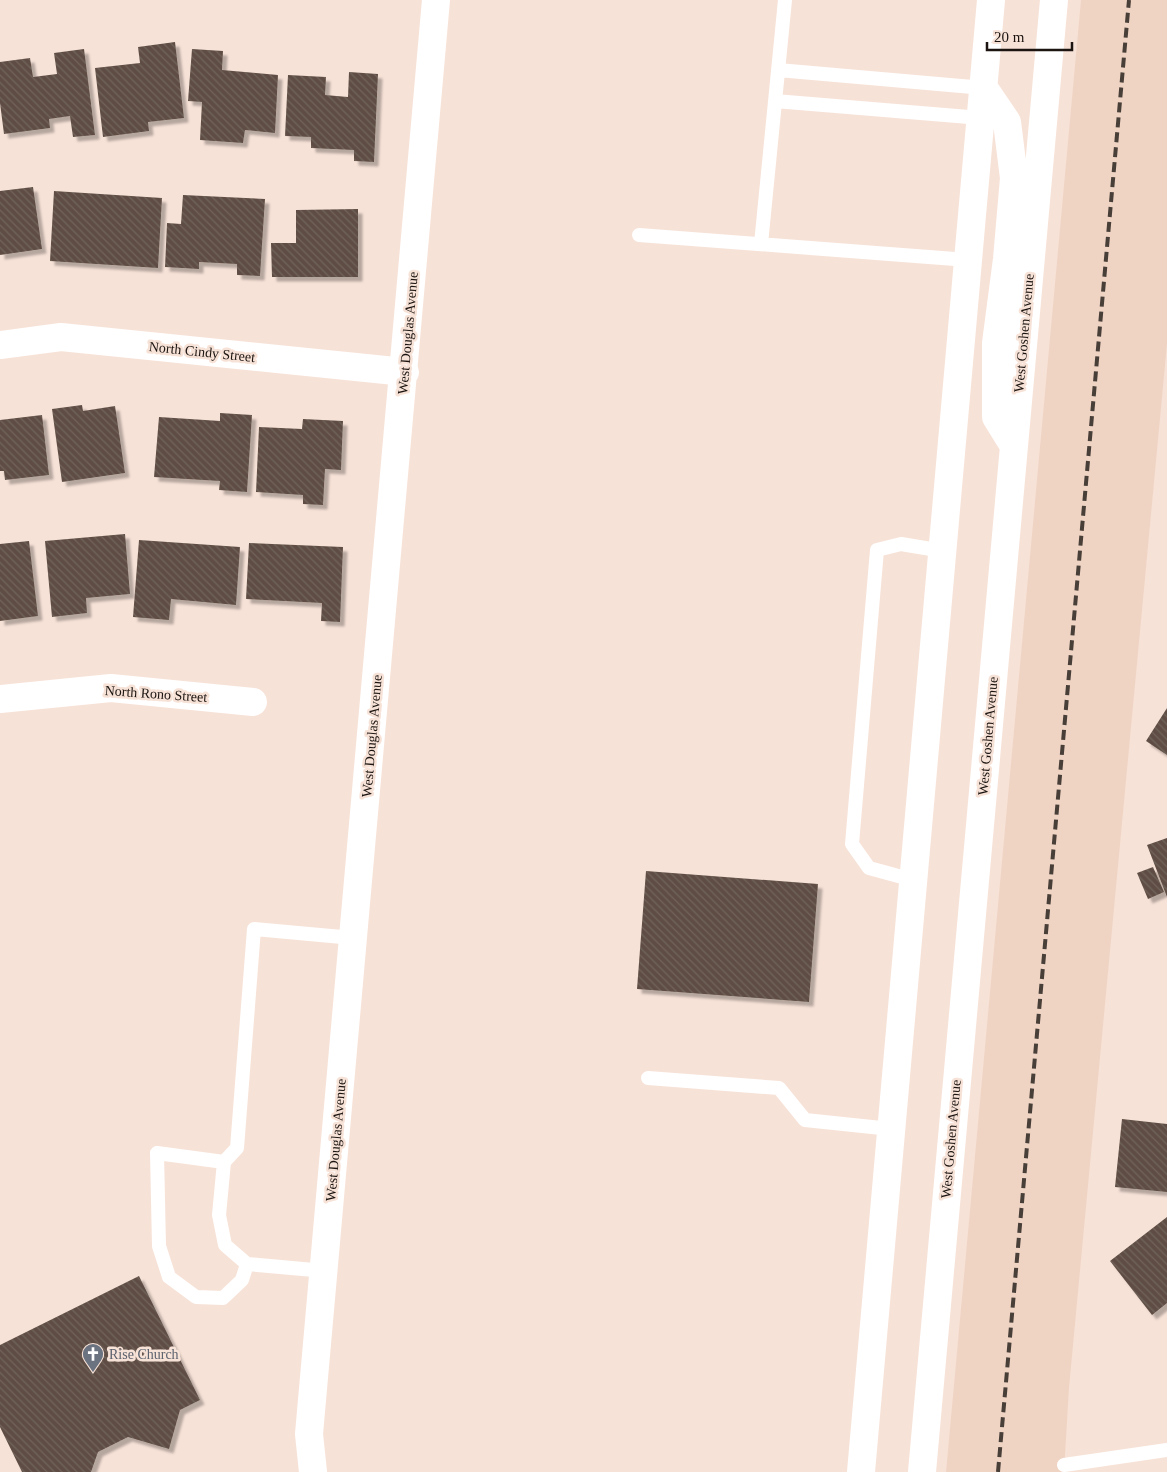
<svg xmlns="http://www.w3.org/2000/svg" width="1167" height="1472" font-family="Georgia,serif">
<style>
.built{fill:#efd4c4}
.building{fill:url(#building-back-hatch);filter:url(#shadow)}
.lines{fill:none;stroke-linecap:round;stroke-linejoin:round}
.service{stroke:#fff;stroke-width:14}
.minor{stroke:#fff;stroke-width:28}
.secondary{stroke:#fff;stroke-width:28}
.rail{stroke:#493f39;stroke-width:4;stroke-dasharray:10 5;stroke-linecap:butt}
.labels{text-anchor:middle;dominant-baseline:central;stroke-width:5;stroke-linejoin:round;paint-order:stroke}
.street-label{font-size:14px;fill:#1b1410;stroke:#f7e2d7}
.worship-label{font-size:14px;fill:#5b616d;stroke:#f7e2d7;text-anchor:start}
</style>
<defs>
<pattern id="building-back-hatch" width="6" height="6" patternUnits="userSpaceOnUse" patternTransform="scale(1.25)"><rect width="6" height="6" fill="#5e4e44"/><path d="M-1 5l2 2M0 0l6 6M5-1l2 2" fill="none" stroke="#71635b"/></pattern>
<filter id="shadow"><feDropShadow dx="4.5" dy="4.5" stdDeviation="1" flood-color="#0004"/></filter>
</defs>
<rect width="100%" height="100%" fill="#f7e2d7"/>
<!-- built -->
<path class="built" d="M1081,0H1167V344L1069,1388L1064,1472H946Z"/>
<!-- building -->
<path class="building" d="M175,42L184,118L148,122L149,131L103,137L95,68L140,63L138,47Z
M84,49L95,135L73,137L70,116L49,119L50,128L4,134L0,103V62L30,58L33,77L57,74L54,53Z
M192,49L223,51L222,70L278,75L275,133L245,130L243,143L200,140L202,102L188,101Z
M349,72L378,74L374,162L354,161V150L311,148V137L285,136L288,75L326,77L325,95L348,97Z
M33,187L42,249L0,255V191Z
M54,191L162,198L158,268L50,261Z
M183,195L265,199L260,276L237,275V264L199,262V269L165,267L167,223L181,224Z
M358,209V277H272L271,243H296V210Z
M82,405L83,411L115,406L125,473L62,482L52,409Z
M220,413L252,415L247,492L219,490L220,481L154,477L159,417L220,421Z
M42,415L49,475L5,480L4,471H0V420Z
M303,419L343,421L341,470L325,469L323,505L303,504V495L256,492L259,427L302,429Z
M125,534L130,594L86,598L87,613L52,617L45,541Z
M139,540L240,547L236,605L171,599L169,620L133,617Z
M29,541L38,616L0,621V544Z
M249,543L343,547L340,622L321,621L322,603L246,599Z
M1167,708V755L1146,741Z
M1167,838V897L1147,845Z
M1153,867L1164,892L1148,899L1137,873Z
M646,871L818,884L809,1002L637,989Z
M1122,1119L1167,1124V1192L1115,1187Z
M1167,1217V1303L1152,1315L1110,1261Z
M139,1276L200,1400L180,1410L169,1449L128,1437L98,1452L91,1472H22L0,1427V1345Z"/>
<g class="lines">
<!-- service -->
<path class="service" d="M778,70L984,88
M775,101L981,118
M639,235L968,260
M761,244L785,0
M913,880L869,868L852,844L877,550L901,544L943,551
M648,1078L779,1088L805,1120L891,1129
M224,1162L157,1153L159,1246L169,1277L196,1297L223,1298L242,1280L247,1264
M325,1271L247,1264L225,1245L219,1215L224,1162L237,1148L254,929L353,938
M1064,1465L1167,1450"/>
<!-- minor -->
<path class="minor" d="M0,345L61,337L405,372
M0,699L111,688L253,702
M313,1472L309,1434L436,0"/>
<!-- secondary -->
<path class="secondary" d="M984,88L1007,122L1014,178L1007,259L996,343V417L1014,446
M861,1472L991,0
M922,1472L1054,0"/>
<!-- rail -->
<path class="rail" d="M998,1472L1129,0"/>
</g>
<!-- icons -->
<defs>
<g id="church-pin" transform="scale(1.125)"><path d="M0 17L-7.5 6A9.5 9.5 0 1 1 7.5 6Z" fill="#6b7280" stroke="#f7e2d7"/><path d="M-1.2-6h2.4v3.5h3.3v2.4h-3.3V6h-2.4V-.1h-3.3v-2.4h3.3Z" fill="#fff"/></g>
</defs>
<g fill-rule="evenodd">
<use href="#church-pin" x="93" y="1354"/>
</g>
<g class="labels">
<!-- street labels -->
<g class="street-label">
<text transform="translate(408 333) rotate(-85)">West Douglas Avenue</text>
<text transform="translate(1024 333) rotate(-85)">West Goshen Avenue</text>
<text transform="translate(202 352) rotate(6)">North Cindy Street</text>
<text transform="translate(156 694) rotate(4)">North Rono Street</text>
<text transform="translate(372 736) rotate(-85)">West Douglas Avenue</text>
<text transform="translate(988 736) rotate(-85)">West Goshen Avenue</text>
<text transform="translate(951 1139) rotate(-85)">West Goshen Avenue</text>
<text transform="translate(336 1140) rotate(-85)">West Douglas Avenue</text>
</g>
<!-- worship labels -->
<g class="worship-label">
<text x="109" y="1354">Rise Church</text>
</g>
</g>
<!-- scale -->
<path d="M987 42v8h85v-8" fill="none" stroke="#1b1410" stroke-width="2.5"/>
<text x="994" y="42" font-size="15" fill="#1b1410" stroke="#f7e2d7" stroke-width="4" paint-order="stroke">20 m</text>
</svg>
